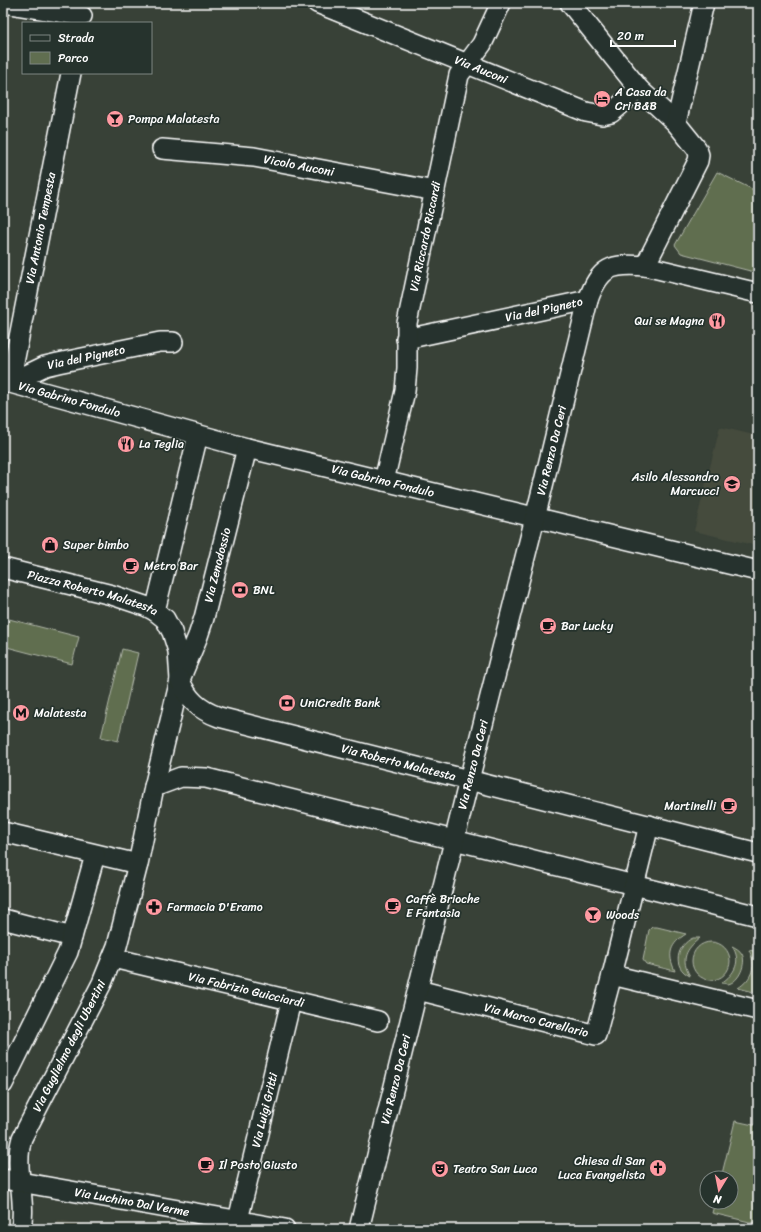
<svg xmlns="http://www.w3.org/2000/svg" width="761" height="1232" font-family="Sriracha,sans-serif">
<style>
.built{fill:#454b3e}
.green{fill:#606e50;stroke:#b0b6a8}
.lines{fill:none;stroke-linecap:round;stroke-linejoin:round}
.street-casing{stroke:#fff;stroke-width:22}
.street{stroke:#26332d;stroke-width:19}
.labels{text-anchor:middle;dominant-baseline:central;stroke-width:3.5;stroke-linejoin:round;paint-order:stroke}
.street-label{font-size:12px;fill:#fff;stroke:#26332d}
.poi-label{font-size:12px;fill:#fff;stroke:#26332d;text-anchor:start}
</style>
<rect width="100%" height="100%" fill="#384137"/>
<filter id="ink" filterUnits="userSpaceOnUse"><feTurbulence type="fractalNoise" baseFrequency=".025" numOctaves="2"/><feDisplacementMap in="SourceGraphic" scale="8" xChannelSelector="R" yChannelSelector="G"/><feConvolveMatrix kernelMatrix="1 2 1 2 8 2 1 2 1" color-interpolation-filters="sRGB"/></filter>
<g filter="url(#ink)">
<!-- built -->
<path class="built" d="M720,427L758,436V546L694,531Z
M58,1220L110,1229H55Z"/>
<!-- green -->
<path class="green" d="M717,172L758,192V273L681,253L675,245Z
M9,619L79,637L72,664L3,646Z
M122,649L138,653L118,741L101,737Z
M652,927H657L686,934C670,944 667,954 675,971L646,964L643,960L649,930Z
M693,938H700C686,949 680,959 690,976C671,967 677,945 693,938Z
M692 961a19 19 0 1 1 38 0a19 19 0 1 1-38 0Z
M732,946C736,948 740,950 742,954C747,963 739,982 728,984C726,984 724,983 721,983C735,974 742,961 732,946Z
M749,950L758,952V993L738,988C752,979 757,966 749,950Z
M735,1121L758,1126V1224L712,1213L715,1202H731V1178H721Z"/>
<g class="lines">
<!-- street casing -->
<g class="street-casing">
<g id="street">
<path d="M3,3L82,16"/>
<path id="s1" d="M317,3L586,112L602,115L611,113L639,89"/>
<path d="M570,3L639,89L676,123L697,149L699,155L698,161L645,266"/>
<path d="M676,123L704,3"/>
<path id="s2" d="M162,149L254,157L435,191"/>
<path id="s3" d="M406,339L588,300"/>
<path id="s4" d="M3,381L247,448L758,571"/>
<path id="s5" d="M4,383H10L45,366L58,363L160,342H173"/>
<path id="s6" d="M10,383L71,73"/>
<path id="s7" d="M384,481L405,391L407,368V323L459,75L482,44L501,3"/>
<path id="s8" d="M3,568L112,595L145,606L155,611L165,619L172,632L178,651L180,680L154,787L138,864L117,946L102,983L22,1138C13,1168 27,1199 21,1229"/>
<path d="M155,611L198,435"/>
<path id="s9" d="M181,677L198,636L204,618L247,448"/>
<path id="s10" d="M180,680C187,699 199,710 219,717L758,853"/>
<path d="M154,787L181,777L206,778L758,916"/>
<path d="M649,825L612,975L758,1010"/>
<path d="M3,832L138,864"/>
<path d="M3,919L72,937"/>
<path id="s11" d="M113,958L378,1021"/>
<path id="s12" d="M418,990L596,1035L612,975"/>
<path d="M3,1084L68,952L95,855"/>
<path id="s13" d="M3,1179L285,1229"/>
<path id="s14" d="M238,1220L291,1001"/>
<path id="s15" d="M359,1229L469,780L541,494L588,300C600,267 611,263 645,266L758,293"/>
</g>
</g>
<!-- street -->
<use href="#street" class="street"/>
</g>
</g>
<!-- icons -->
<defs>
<g id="hotel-disc" transform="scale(0.9)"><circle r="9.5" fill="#ff9aa2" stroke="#26332d"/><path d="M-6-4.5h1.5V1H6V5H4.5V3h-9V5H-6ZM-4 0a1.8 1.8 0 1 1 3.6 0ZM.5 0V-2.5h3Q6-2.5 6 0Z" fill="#111"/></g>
<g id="bar-disc" transform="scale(0.9)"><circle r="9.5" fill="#ff9aa2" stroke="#26332d"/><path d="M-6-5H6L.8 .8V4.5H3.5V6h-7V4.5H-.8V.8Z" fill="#111"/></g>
<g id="restaurant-disc" transform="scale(0.9)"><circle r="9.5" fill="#ff9aa2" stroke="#26332d"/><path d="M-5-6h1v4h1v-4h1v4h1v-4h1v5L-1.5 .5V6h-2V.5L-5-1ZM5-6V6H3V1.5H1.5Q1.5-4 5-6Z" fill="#111"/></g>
<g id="school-disc" transform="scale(0.9)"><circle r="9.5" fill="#ff9aa2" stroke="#26332d"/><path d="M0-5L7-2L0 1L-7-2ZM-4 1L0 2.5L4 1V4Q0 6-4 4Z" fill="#111"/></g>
<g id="shop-disc" transform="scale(0.9)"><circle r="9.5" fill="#ff9aa2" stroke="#26332d"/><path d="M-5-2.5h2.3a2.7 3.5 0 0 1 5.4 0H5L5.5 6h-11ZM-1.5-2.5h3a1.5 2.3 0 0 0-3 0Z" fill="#111"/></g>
<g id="cafe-disc" transform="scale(0.9)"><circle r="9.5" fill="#ff9aa2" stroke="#26332d"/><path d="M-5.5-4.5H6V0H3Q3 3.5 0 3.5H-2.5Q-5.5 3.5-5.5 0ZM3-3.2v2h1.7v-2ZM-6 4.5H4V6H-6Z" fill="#111"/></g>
<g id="bank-disc" transform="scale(0.9)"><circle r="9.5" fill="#ff9aa2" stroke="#26332d"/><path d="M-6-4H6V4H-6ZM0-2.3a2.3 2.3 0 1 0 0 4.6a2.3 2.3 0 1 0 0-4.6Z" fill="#111"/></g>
<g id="metro-disc" transform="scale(0.9)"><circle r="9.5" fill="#ff9aa2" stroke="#26332d"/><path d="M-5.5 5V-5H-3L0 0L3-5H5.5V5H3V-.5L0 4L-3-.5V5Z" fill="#111"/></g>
<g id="pharmacy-disc" transform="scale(0.9)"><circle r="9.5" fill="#ff9aa2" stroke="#26332d"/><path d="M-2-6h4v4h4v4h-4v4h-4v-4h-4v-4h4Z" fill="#111"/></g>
<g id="church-disc" transform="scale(0.9)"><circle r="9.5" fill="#ff9aa2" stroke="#26332d"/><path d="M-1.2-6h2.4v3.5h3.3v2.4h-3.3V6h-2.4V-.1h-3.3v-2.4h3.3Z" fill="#111"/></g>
<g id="theatre-disc" transform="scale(0.9)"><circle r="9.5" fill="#ff9aa2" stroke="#26332d"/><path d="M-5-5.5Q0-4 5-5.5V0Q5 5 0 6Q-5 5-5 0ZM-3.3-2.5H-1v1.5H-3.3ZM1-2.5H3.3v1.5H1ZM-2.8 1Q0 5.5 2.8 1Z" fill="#111"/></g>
</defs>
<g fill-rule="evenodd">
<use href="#hotel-disc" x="602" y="99"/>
<use href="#bar-disc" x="115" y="119"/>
<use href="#restaurant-disc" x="717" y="321"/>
<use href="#restaurant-disc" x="126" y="444"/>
<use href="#school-disc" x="732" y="484"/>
<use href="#shop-disc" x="50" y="545"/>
<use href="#cafe-disc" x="131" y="566"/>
<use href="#bank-disc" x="240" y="590"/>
<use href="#cafe-disc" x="548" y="626"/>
<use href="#bank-disc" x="287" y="703"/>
<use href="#metro-disc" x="21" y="713"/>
<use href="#cafe-disc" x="729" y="806"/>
<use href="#cafe-disc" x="393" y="906"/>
<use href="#pharmacy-disc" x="154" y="907"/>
<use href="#bar-disc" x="593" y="915"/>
<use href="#cafe-disc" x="206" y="1165"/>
<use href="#church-disc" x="658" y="1168"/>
<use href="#theatre-disc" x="440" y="1169"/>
</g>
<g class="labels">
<!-- street labels -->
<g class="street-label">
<text stroke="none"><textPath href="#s1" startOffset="177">Via Auconi</textPath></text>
<text stroke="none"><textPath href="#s2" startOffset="138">Vicolo Auconi</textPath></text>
<text stroke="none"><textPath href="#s6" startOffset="158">Via Antonio Tempesta</textPath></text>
<text stroke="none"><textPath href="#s7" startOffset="249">Via Riccardo Riccardi</textPath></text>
<text stroke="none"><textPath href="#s3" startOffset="141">Via del Pigneto</textPath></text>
<text stroke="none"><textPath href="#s5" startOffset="87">Via del Pigneto</textPath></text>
<text stroke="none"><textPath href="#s4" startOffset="69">Via Gabrino Fondulo</textPath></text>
<text stroke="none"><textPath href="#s15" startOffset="802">Via Renzo Da Ceri</textPath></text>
<text stroke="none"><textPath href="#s4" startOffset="393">Via Gabrino Fondulo</textPath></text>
<text stroke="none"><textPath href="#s9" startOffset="118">Via Zenodossio</textPath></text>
<text stroke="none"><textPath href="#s8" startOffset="93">Piazza Roberto Malatesta</textPath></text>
<text stroke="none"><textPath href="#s10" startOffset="241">Via Roberto Malatesta</textPath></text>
<text stroke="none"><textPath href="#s15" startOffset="478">Via Renzo Da Ceri</textPath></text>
<text stroke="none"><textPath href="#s11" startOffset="137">Via Fabrizio Guicciardi</textPath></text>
<text stroke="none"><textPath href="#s12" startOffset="122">Via Marco Carellario</textPath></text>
<text transform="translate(69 1046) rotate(-63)">Via Guglielmo degli Ubertini</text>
<text stroke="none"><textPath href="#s15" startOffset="154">Via Renzo Da Ceri</textPath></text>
<text stroke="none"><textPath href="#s14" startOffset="113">Via Luigi Gritti</textPath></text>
<text stroke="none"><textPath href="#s13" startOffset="131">Via Luchino Dal Verme</textPath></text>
</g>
<!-- poi labels -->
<g class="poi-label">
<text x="615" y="92">A Casa da<tspan x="615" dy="14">Cri B&amp;B</tspan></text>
<text x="128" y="119">Pompa Malatesta</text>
<text x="704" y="321" text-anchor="end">Qui se Magna</text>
<text x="139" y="444">La Teglia</text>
<text x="719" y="477" text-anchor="end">Asilo Alessandro<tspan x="719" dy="14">Marcucci</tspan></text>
<text x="63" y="545">Super bimbo</text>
<text x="144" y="566">Metro Bar</text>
<text x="253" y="590">BNL</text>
<text x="561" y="626">Bar Lucky</text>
<text x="300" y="703">UniCredit Bank</text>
<text x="34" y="713">Malatesta</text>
<text x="716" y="806" text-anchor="end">Martinelli</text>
<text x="406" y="899">Caffè Brioche<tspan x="406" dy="14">E Fantasia</tspan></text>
<text x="167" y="907">Farmacia D'Eramo</text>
<text x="606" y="915">Woods</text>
<text x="645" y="1161" text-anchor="end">Chiesa di San<tspan x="645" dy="14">Luca Evangelista</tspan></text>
<text x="219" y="1165">Il Posto Giusto</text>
<text x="453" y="1169">Teatro San Luca</text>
</g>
</g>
<!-- margin -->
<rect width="761" height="1232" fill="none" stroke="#26332d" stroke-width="16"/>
<rect x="8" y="8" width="745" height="1216" fill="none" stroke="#fff" stroke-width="1.5" filter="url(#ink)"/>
<!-- legend -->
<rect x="22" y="22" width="130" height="52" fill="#26332d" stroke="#7d8581"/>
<rect x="30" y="35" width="20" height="6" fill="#26332d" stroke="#7d8581"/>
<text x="58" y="42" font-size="12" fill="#ffffff">Strada</text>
<rect x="30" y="52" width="20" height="12" fill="#606e50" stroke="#7d8581"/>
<text x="58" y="62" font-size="12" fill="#ffffff">Parco</text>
<!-- north arrow -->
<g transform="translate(719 1190) rotate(190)"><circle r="19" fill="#26332d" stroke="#7d8581"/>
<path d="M0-3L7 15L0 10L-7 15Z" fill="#ff9aa2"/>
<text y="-6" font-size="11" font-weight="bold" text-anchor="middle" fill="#ffffff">N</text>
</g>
<!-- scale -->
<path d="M611 40v6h64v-6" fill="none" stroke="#ffffff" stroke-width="2"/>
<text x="617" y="40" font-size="12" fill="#ffffff" stroke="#26332d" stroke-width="3" paint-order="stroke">20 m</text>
</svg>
